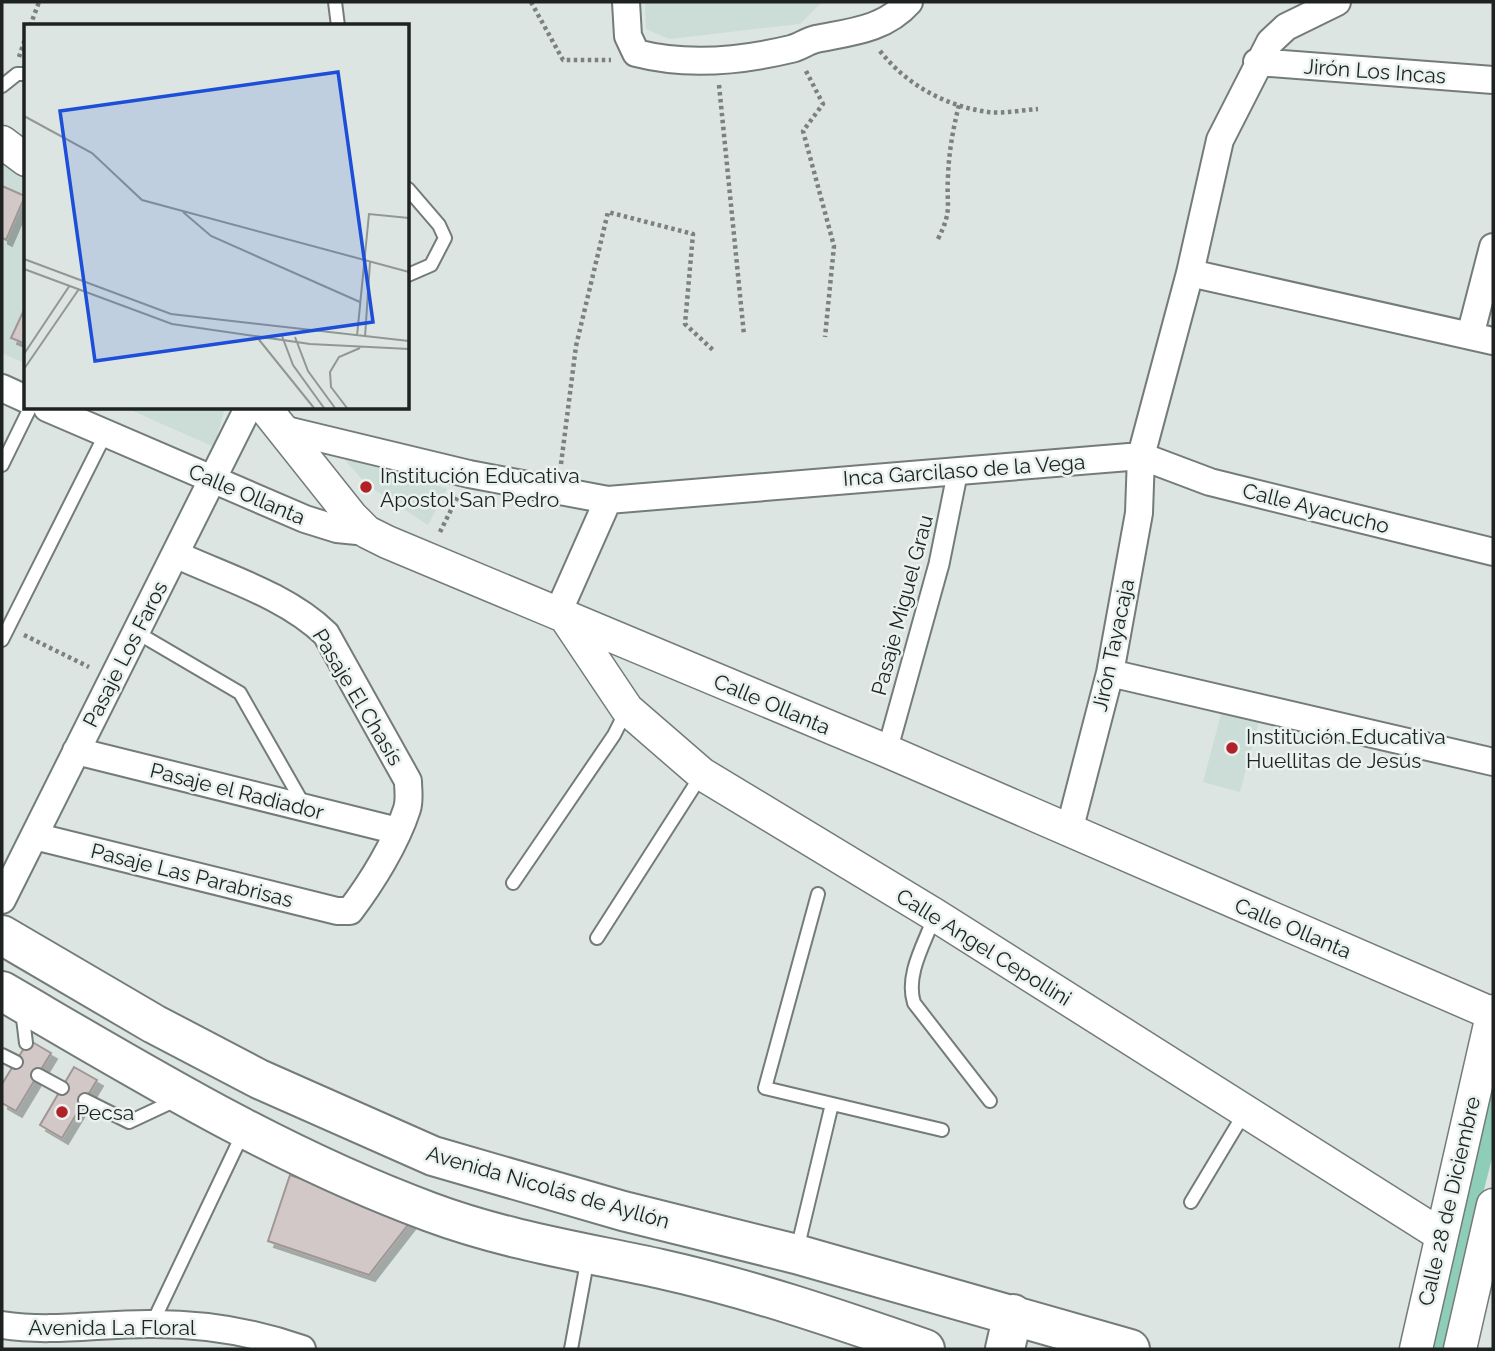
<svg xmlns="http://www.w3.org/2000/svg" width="1495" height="1351" font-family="Raleway,sans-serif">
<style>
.built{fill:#cbddd6}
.green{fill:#8eceb8}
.building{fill:#d2c8c7;stroke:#9f9695;stroke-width:2;filter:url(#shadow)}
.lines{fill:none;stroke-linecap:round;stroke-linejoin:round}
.service-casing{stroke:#747c79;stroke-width:16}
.pedestrian-casing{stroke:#747c79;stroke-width:23}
.minor-casing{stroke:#747c79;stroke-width:30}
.tertiary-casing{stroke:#747c79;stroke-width:35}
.primary-casing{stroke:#747c79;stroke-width:42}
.path{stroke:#7b817e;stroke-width:4.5;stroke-dasharray:3.5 3.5;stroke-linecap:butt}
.service{stroke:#fff;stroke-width:12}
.pedestrian{stroke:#fff;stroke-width:19}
.minor{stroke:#fff;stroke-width:26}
.tertiary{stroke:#fff;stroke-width:32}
.primary{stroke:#fff;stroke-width:38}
.poi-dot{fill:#b22127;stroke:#e9f2ef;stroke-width:2.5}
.labels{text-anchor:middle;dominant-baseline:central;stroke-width:5;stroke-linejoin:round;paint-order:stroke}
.street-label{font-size:21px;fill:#1e2220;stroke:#e9f2ef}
.poi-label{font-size:21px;fill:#1e2220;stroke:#e9f2ef;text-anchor:start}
.inset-road{fill:none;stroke:#909794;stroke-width:2}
.view{fill:#1d4ed8;fill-opacity:0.15;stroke:#1d4ed8;stroke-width:3.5}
.inset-edge{fill:none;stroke:#1e2220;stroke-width:3.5}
</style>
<defs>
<filter id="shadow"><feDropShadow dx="6" dy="6" stdDeviation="0" flood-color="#0004"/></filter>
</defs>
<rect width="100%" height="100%" fill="#dce5e1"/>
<!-- built -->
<path class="built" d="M645,2H822L800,24L669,39L646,29Z
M2,155L26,173V364L2,353Z
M126,408H225L214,447Z
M353,453L447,489L428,525L366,484L345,460Z
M1224,703L1261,714L1240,792L1203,782Z"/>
<!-- green -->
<path class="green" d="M1493,1060V1154L1444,1349H1422Z"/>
<!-- building -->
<path class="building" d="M2,186L25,196L6,240L2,238Z
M23,312L26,313V344L11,338Z
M29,1040L51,1053L16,1111L2,1103V1084Z
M74,1067L97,1080L62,1138L40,1125Z
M290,1175L414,1217L369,1275L268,1241Z"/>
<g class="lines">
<!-- service casing -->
<g class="service-casing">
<path id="service" d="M335,2L338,26
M2,86L17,74H26
M408,189L439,225L445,238L431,265L408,275
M2,465L30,408
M136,632L240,693L305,807
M2,640L106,433
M513,883L614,735L627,709
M818,894L765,1088L942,1130
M935,915C925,943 905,974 914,1003L990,1101
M597,938L702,774
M22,1010L26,1043
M2,1055L16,1062
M38,1075L62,1088
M85,1100L129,1122L176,1100
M1191,1202L1245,1112
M797,1250L832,1104
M152,1324L243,1133
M571,1349L588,1257"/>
</g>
<!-- pedestrian casing -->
<g class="pedestrian-casing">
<path id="pedestrian" d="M887,751L939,564L958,470"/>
</g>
<!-- minor casing -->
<g class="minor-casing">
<path id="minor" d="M626,2L628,36L636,53C686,66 741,61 791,49C800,47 807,41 816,39C850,32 884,30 909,2
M1257,62L1493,80
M1190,273L1493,341
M1470,336L1493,247
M2,388L26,399
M47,408L305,519L337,529L367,532
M282,429L469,474L608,500L1141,456L1190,273L1220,140L1270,42L1286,27L1337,2
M557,615L608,500
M1110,673L1493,762
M76,751L398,831
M1069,831L1110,673L1139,513L1141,456L1210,482L1493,552
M34,836L337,911H350C372,882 396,843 407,809C410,800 408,790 408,781L326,634C286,595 224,577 175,554
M2,900L248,408
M2,1325C53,1333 103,1323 154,1324C205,1324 254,1332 302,1349"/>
</g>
<!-- tertiary casing -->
<g class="tertiary-casing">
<path id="tertiary" d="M2,142L26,160
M265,408L351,516L367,532L387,542L887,751L1493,1014
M566,618L627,709L702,774L935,915L1441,1235
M1416,1349L1493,1011
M1460,1349L1493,1205"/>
</g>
<!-- primary casing -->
<g class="primary-casing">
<path id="primary" d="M2,935L154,1024L259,1079L433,1156L623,1211L796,1254L1130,1349
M2,991C141,1072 278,1156 430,1212C505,1240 583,1252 661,1269C751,1289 838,1319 925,1349
M1005,1349L1013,1314"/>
</g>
<!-- path -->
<path class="path" d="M531,2L563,60H611
M30,26L39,2
M880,51C907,85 945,106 988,112C1004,114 1022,110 1038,109
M19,57L26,36
M806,71L823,104L803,131L834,246L825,337
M719,85L744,335
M938,239C953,209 946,207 948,176C949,151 953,129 959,105
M561,464L576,346L608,212L693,234L685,324L714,351
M440,532L458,496
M24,635L89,667"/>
<!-- service -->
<use href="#service" class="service"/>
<!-- pedestrian -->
<use href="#pedestrian" class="pedestrian"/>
<!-- minor -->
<use href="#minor" class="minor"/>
<!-- tertiary -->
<use href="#tertiary" class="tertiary"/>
<!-- primary -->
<use href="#primary" class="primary"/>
</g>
<!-- markers -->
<g class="poi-dot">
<circle cx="366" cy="487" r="7"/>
<circle cx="1232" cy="748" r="7"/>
<circle cx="62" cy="1112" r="7"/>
</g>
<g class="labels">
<!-- street labels -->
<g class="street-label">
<text transform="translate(1375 71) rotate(4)">Jirón Los Incas</text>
<text transform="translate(964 470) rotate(-4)">Inca Garcilaso de la Vega</text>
<text transform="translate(247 494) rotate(23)">Calle Ollanta</text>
<text transform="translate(1316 508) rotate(14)">Calle Ayacucho</text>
<text transform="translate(902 605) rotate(-75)">Pasaje Miguel Grau</text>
<text transform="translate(1113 645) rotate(-78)">Jirón Tayacaja</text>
<text transform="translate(125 654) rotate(-63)">Pasaje Los Faros</text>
<text transform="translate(358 697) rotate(59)">Pasaje El Chasís</text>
<text transform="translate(772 704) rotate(23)">Calle Ollanta</text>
<text transform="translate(237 791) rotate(14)">Pasaje el Radiador</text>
<text transform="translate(192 875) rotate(14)">Pasaje Las Parabrisas</text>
<text transform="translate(1293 928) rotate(23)">Calle Ollanta</text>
<text transform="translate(984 947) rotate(32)">Calle Angel Cepollini</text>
<text transform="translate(548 1187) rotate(16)">Avenida Nicolás de Ayllón</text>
<text transform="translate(1449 1201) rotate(-77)">Calle 28 de Diciembre</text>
<text x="112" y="1327">Avenida La Floral</text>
</g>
<!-- poi labels -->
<g class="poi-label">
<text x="380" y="475">Institución Educativa<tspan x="380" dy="24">Apostol San Pedro</tspan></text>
<text x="1246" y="736">Institución Educativa<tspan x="1246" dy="24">Huellitas de Jesús</tspan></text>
<text x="76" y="1112">Pecsa</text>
</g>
</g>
<!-- overview -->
<g transform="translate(24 24)">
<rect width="385" height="385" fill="#dce5e1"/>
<path class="inset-road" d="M0,92L68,129L118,176L385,248M159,188L187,212L336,278M0,235L147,290L385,317M0,245L148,300L286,320L385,325M232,312L290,384M258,312L269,341L300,384M333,312L345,190L385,194M271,313L284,347L311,384M341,313L346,238M0,330L46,261M0,345L55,265M323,384L307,363L306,348L315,333L336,324"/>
<path class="view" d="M314,48L349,298L71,337L36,87Z"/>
<rect width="385" height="385" class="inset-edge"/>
</g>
<!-- border -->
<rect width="1495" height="1351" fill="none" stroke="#1e2220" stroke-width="7"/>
</svg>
